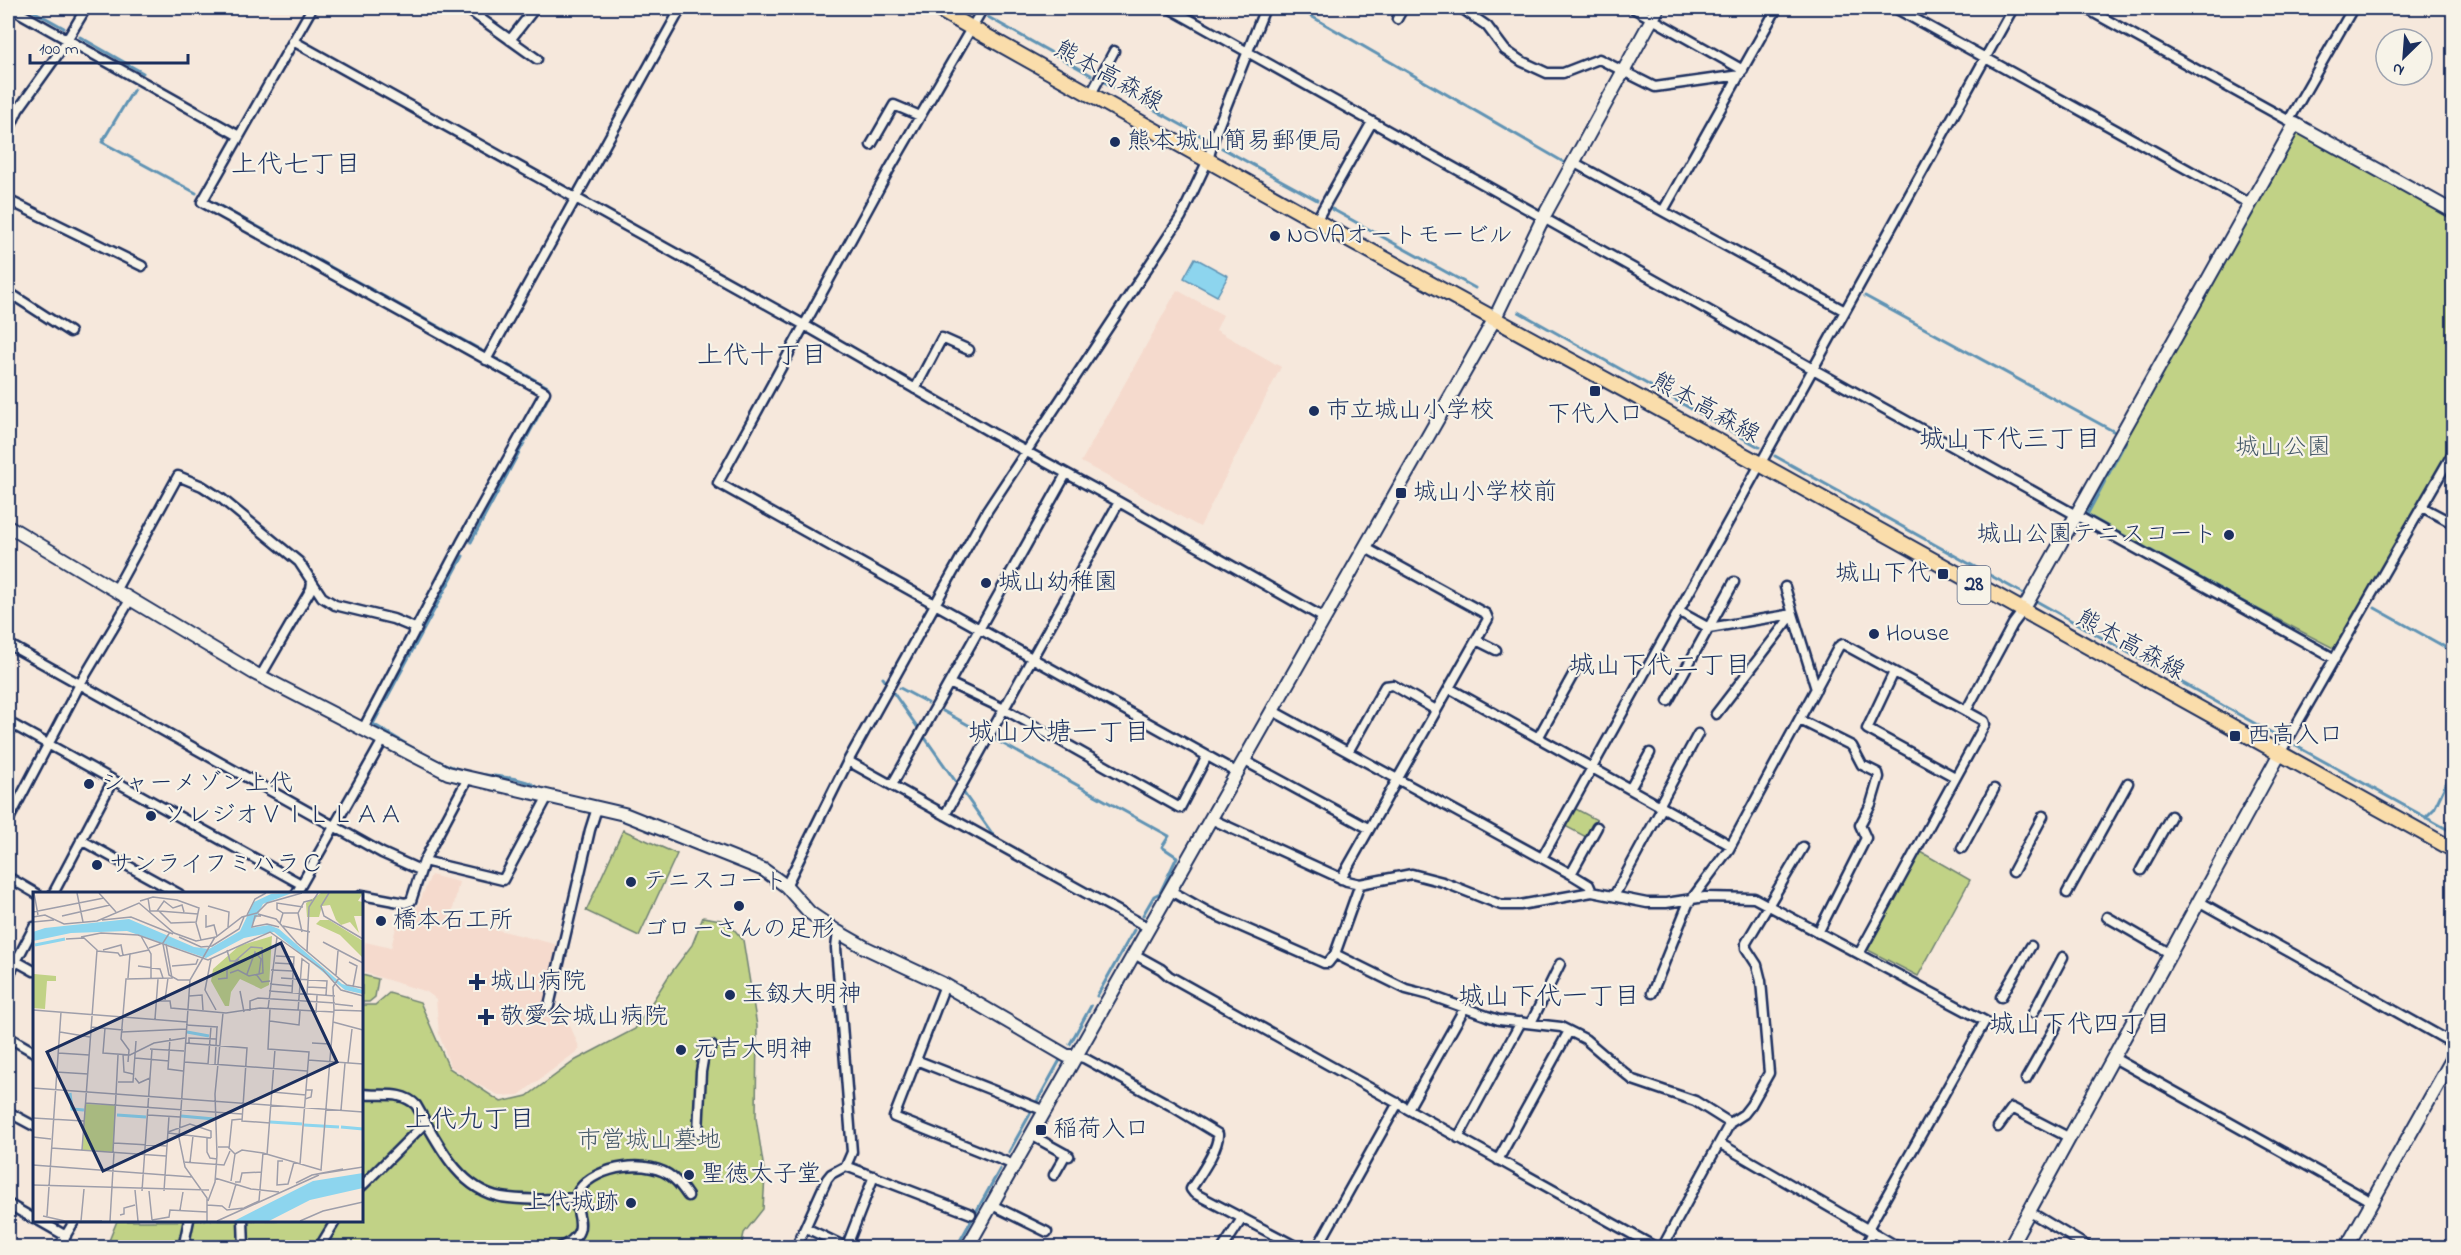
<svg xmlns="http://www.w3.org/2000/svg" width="2461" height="1255" font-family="'Indie Flower','Klee One',sans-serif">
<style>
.built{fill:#f5dacd}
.green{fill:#c1d286;stroke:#6e8072;stroke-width:1.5}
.water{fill:#8dd5ee;stroke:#5f93b4;stroke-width:1.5}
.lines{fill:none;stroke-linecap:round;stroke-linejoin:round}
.stream{stroke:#5f93b4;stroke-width:3}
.street-casing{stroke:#1b2f5e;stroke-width:13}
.secondary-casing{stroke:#1b2f5e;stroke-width:16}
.primary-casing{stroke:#1b2f5e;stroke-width:18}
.street{stroke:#f7f3e8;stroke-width:8}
.secondary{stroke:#f7f3e8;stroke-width:12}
.primary{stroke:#faddab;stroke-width:14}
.poi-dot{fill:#1b2f5e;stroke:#f7f3e8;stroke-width:2}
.labels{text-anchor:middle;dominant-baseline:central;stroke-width:4.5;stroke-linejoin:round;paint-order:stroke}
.shield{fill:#f7f3e8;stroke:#5d6a87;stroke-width:1.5}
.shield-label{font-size:22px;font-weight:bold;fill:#1b2f5e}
.street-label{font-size:24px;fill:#1b2f5e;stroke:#f7f3e8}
.poi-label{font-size:24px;fill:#1b2f5e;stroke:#f7f3e8;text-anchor:start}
.park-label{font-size:24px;fill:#445868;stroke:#f7f3e8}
.neighbourhood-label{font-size:26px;fill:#1b2f5e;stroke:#f7f3e8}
.inset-river{fill:none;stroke:#8dd5ee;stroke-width:3}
.inset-road{fill:none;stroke:#9e9eaa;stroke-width:1.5}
.view{fill:#1b2f5e;fill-opacity:0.15;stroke:#1b2f5e;stroke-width:3}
.inset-edge{fill:none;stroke:#1b2f5e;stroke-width:3}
</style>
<rect width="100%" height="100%" fill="#f6e8dc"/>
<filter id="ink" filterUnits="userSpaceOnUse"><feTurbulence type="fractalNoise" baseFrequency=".0167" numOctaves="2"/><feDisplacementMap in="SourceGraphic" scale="12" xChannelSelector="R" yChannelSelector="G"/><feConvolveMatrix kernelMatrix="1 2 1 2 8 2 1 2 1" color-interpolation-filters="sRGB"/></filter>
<g filter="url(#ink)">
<!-- built -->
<path class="built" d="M1177,290L1223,315L1216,330L1281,367L1200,527L1081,462Z
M431,875L459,882L451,918L566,947L552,1014L569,1023L580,1049L519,1095L500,1096L473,1082L450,1066L439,1034L436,999L427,992L362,972L365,942L391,948L401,907L417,908Z"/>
<!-- green -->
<path class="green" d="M2295,124L2453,212V445L2339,651L2077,515Z
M1574,808L1597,820L1588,838L1565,826Z
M623,830L677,854L639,936L586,911Z
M1921,852L1970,880L1918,976L1868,950Z
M703,917L727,921L743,940L757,1026L756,1118L765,1176L763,1209L744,1233L741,1247L106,1248L117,1221L362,1220V1005H375L389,993L420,1002L449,1068L501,1102L527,1096L576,1060L635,1029L668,977L692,945Z
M362,975L378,979L375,997L369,1002H362Z"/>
<!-- water -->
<path class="water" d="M1195,258L1228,276L1217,296L1184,278Z"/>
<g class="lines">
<!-- stream -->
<path class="stream" d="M28,8L64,28
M971,8L973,9
M1297,8L1567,164
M988,17L1091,75
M80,37L143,73
M1106,83L1205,138
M134,89L102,142L196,193
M1222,148L1317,200
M1583,173L1645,206
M213,202L481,350
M1332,209L1475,288
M1865,296L2113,431
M1519,312L1759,447
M497,359L548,387
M2127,439L2087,515L2333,652L2335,650
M1775,456L2022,593
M471,542L548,398
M463,556L373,724C402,741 431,761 464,771C488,778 513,774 536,786
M2038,602L2279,737
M2375,608L2454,652
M883,678L996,839
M900,688L928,703
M943,711L981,732
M996,740L1169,836L1162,847L1177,857L1160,893L1154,896L1143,915
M2296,746L2454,833
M2425,818L2434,809L2454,767
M1097,996L1134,930
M1070,1044L1091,1006
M1009,1152L1060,1060
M956,1248L1000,1169"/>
<!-- street casing -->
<g class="street-casing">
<path id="street" d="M11,8L239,136
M312,8L202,202L545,392L461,543L363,729
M466,8L537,59
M983,8L889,170L718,483L1238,773
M1169,8L1813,369L2335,659
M1461,8L1487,26L1505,50L1521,61L1547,73H1563L1599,59L1655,87L1740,75
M1633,8L1743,70
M1895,8L2250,204
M2085,8L2295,124
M1397,19L1403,8
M510,40L535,8
M293,41L806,326L992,433L1119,502L1324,618
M1091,94L1114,51
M8,103L18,110
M2289,120L2353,8
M8,132L18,110L61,50L86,8
M871,145L894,105L920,116
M1573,162L1845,311
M8,200L142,266
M1663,211L1777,8
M1316,221L1372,122
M8,292L70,332
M486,360L681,8
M915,389L942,338L969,350
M2422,507L2454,524
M115,591L178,476L202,486L222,499L299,562L322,597L335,605L393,619L417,629
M1680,612L1709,628L1793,614L1816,689
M1476,640L1496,650
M8,644L382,853L420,870
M1894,672L1867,729L1955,777
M260,677L311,589L312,582
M949,683L1004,709L1180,808L1207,756
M1449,688L1730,845
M1668,701L1734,582
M1273,711L1571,874L1589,885L1592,892
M1966,711L2013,624L2022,612
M1716,714L1793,614L1785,587
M1800,720L1852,746L1862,765L1878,773L1879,777L1871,804L1860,825L1866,838L1818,933
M8,722L301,884
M1538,738L1574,673
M1348,752L1385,686L1393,685L1436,710
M2279,755L2454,451
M848,761L1149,928
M1245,761L1368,828
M892,785L1066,474
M1630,789L1650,753
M1659,806L1698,734
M945,815L1119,502
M1211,819L1347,881L1360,884L1412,874L1443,882L1501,905H1520L1592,892L1647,903H1666L1705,897L1754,898L1985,1021L1869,1227
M8,821L80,684L130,600
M81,840L179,894
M1962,848L1994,789
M1542,858L2013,8
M424,861L468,778
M2141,870L2171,816
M2013,872L2043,816
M1571,874L1597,827
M8,877L37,894
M1341,879L1488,619L1486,614L1364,547
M786,886L848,761L987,511L1181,217L1208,160L1216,132L1265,8
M1171,891L1208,912L1324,963H1328L1335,954L1360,884
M2067,893L2128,783
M53,894L113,780
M296,894L383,740
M362,895L405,903L411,901L424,861L503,880L548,796
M1614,896L1662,808
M2200,902L2454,1044
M2107,917L2171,954
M1134,954L1161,969L1169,976L1657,1248
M1335,954L1406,989L1429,995L1487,1016L1499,1020L1561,1027L1585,1039L1633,1080L1695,1101L1730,1123
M16,961L34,971
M8,977L34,927
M945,985L894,1117L1014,1165
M1652,993L1688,904L1729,849L1839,646L1843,644L1984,721L1985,724L1859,954
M2001,997L2031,946
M549,1006L590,830L597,808
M2033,1013L2063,957
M1531,1023L1560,964
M8,1037L34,1052
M1076,1056L1084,1058L1170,1105L1218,1134C1219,1149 1199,1176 1191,1189L1194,1193L1299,1248
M2114,1058L2365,1198L2371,1204
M916,1060L1045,1111
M2026,1079L2056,1026
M362,1094C381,1097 401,1090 416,1105C436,1139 457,1189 501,1197C526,1201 552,1199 576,1198
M1408,1109L1464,1009
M8,1112L34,1126
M1998,1127L2012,1108L2070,1138
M698,1133L701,1072L704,1054L712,1046
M1031,1135L1069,1156
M1458,1138L1521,1022
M1719,1143L1900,1248
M1498,1160L1569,1031
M846,1166L971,1214
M1054,1175L1066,1154
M362,1186L426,1122
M8,1204L34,1219
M992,1205L1047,1232
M2028,1213L2035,1215L2090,1248
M38,1220L66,1236
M243,1220L244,1248
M806,1228L846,1247
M58,1248L75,1220
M183,1248L189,1220
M319,1248L336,1220
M558,1248C600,1231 567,1208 579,1190C596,1165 651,1158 673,1178C679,1183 684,1190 688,1196
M796,1248L827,1179L831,1174L846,1166L852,1152L836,948L838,932
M846,1248L874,1176
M1223,1248L1241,1220
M1317,1248L1398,1103
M1662,1248L1730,1123L1744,1114L1751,1105L1769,1073L1761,981L1757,965L1746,948V943L1803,847
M1865,1248L1873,1232"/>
</g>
<!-- secondary casing -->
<g class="secondary-casing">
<path id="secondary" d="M8,526L254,673L448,773L624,814L764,870L786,886L810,913L838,932L866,948L945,985L1067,1056H1076
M2022,612L2295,124L2454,212
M967,1248L1494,320L1544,216L1658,8
M2009,1248L2279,755
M2346,1248L2454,1056"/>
</g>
<!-- primary casing -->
<g class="primary-casing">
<path id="primary" d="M936,8L1343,236L1760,464L2454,850"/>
</g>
<!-- street -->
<use href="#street" class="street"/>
<!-- secondary -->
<use href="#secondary" class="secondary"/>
<!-- primary -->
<use href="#primary" class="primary"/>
</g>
</g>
<!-- markers -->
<g class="poi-dot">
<circle cx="1115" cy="142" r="6"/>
<circle cx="1275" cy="236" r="6"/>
<rect x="1589" y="385" width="12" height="12" rx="3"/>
<circle cx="1314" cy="411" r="6"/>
<rect x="1395" y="487" width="12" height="12" rx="3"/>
<circle cx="2229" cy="535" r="6"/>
<rect x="1937" y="568" width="12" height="12" rx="3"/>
<circle cx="986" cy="583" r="6"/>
<circle cx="1874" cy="634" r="6"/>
<rect x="2229" y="730" width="12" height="12" rx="3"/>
<circle cx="89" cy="784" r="6"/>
<circle cx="151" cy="816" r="6"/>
<circle cx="97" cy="865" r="6"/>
<circle cx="631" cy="882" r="6"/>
<circle cx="739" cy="906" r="6"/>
<circle cx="381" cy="921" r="6"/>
<path d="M474 973h6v6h6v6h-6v6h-6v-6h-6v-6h6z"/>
<circle cx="730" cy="995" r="6"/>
<path d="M483 1008h6v6h6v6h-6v6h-6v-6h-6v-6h6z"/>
<circle cx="681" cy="1050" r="6"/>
<rect x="1035" y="1124" width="12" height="12" rx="3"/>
<circle cx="689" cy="1175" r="6"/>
<circle cx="631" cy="1203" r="6"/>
</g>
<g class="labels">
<!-- shield labels -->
<rect class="shield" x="1957.5" y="566" width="33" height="38" rx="4.5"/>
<g class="shield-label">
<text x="1974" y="585">28</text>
</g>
<!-- street labels -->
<g class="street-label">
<text transform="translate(1108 77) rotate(29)">熊本高森線</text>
<text transform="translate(1705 409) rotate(29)">熊本高森線</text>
<text transform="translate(2130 646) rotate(29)">熊本高森線</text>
</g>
<!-- poi labels -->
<g class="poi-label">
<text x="1127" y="142">熊本城山簡易郵便局</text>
<text x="1287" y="236">NOVAオートモービル</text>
<text x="1326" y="411">市立城山小学校</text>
<text x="1595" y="415" text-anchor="middle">下代入口</text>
<text x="1413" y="493">城山小学校前</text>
<text x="2217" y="535" text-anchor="end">城山公園テニスコート</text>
<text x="1931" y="574" text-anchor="end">城山下代</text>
<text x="998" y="583">城山幼稚園</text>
<text x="1886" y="634">House</text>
<text x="2247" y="736">西高入口</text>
<text x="101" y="784">シャーメゾン上代</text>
<text x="163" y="816">ソレジオＶＩＬＬＡＡ</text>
<text x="109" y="865">サンライフミハラＣ</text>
<text x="643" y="882">テニスコート</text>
<text x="393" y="921">橋本石工所</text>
<text x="739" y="930" text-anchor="middle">ゴローさんの足形</text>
<text x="490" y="982">城山病院</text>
<text x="742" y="995">玉釼大明神</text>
<text x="500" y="1017">敬愛会城山病院</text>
<text x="693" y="1050">元吉大明神</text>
<text x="1053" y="1130">稲荷入口</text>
<text x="701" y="1175">聖徳太子堂</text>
<text x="619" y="1203" text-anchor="end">上代城跡</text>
</g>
<!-- park labels -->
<g class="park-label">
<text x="2283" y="448">城山公園</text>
<text x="649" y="1141">市営城山墓地</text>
</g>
<!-- neighbourhood labels -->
<g class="neighbourhood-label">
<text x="296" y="166">上代七丁目</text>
<text x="762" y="357">上代十丁目</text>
<text x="2010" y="441">城山下代三丁目</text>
<text x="1660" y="667">城山下代二丁目</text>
<text x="1059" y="734">城山大塘一丁目</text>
<text x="1549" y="998">城山下代一丁目</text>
<text x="2080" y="1026">城山下代四丁目</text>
<text x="470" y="1121">上代九丁目</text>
</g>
</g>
<!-- overview -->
<g transform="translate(33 892)">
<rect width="330" height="330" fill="#f6e8dc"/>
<path d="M288,1H330L325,9L330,10V24H321L326,41L317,30L308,33L303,28L297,13L289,14L286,25H274L273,11ZM287,28H296L330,49V66L307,43L283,32ZM239,44L236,93L228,97L207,87L198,100L196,114H192L178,89L180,77L206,54ZM1,82L23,84V89H14L12,117L0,116ZM52,212L83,213L80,260L49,258Z" fill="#c1d286"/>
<path d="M259,1L230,12L218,36L236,33L246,37L309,92L330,98V102L312,98L241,40L211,46L173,66L94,39L38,41L0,49V40L12,36L96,27L161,55L176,57L207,39L221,10L238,2ZM330,281V296L277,308L236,329H201L280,289Z" fill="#8dd5ee"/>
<path class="inset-river" d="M2,53L32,47M154,140L176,144M37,201L39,217L51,218M84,223L113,225M148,224L181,227M237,230L269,232M271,233L306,235M308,235L330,237"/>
<path class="inset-road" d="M1,1L5,23M44,1L50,30M66,1L83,20M296,1L288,14L291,24L330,47M115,6L117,19H126L138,31L164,30M107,9L120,5L144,8L166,16L163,31L168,48M175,14L196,20L195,35M124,19L131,9L140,16L149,13L151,20M126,19L165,22M0,20L71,6M250,21L244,17V11L270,15M265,21L269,40M225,22L243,27L264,51L314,93L330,96M173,23V35L181,33L184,44M214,23L222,7L233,1M29,24L77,13M228,24H222L219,35L234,32L246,35M0,25L12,23L31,32L64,29L106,11L141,41L163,49L183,45L209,25L224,21L234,11L269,1M69,28L98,25L140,42M0,30L21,28M247,31L250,21H265L271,10L279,8M250,34L277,40M108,44L118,62V86M48,45L68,41L105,43L175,68L237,40L290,78L308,98L330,104M146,45L168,55L179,54L206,37L211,25M33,47L51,46L64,58L49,258M290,50L330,71M130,52L136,83L145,88H157M116,56L130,51L137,40M70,58L88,53L90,63M194,58L197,69H202L218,55L229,56L230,81L226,82L228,67L222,60L214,82M64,59L85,61L87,64L97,62L95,86M274,59L276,15L285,1M97,62L116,58M243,64L261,65L259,101M178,67L172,98L183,118M316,70L324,74L320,95M242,71L260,72M105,74L127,77L130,86M139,74L163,72L165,67M238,78L260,79M197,81L205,78L216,84L226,82M223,82L229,90L237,89M303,83L305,59M248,86L294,89L293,103M185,87L194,86V78L206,67M237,92L259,94M275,95L294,96M207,99L211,120M236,99L302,104M156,104L169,103L170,118M132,108L135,86M123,109H137L138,116L193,121L227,116L301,120M302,112L320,114M235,117L244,45M237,117L235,157L276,160L267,272M0,118L154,130M301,118L330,119M217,119V109L225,106L302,111M265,119L269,67L276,72L274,102M283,121L284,103M122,127L125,87M237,129L266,133L267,119M300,130L330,138M153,133L185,135M58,135L90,138M72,136L70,161L97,163L121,151L152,146M27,140L57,145M89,140L153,137M137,146L135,177L150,179M152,151L214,156L209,229L237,231M279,151L297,152M156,152V146L183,147M117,157L151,159M25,161L56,163M90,162L91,180L100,182M102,166L136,169M275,168L330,172M95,170L96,158L88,147L93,87L139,86L133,52M151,170L274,179M315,171L319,137M175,172L178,135M182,172L184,135M23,180L55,182M102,186L106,191L117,186M85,190H100L103,149M0,196L330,220M239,200L273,203M272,207L278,205L279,198H273M52,211L209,222M308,218L312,171M115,223L147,225M0,226L51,229M135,240L157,232L178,239V246M135,241L178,246M0,245L18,247M174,246V260L177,266L184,267M81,251L134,254M185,255H195L202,262M18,256L133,264M196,257L199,228L209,227M80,260L85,163M202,262L209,258L230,261L288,278L301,118L300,95L306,86M234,263L242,157M250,269H245L244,293L255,292L261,270M150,270L191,273L197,259M157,270L160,244M0,273L159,285M279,283L310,277M182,286L218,297L246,300M198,289L202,262M202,290H207L209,281L229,280M263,291L279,283L330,275M0,293L176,298M102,298L105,329M109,299L119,157M116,299L119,328M131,299L136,224M175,309L182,290L184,263L182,202L190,121M174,313L189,314L194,318L211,316L226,309L230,261M196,316L203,292M147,318L150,300M87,323L91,322V316L102,313M10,324L32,329H69M14,324L28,120M119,328L136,325L137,318L174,320M48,329L51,297M77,329L81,260M174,329V306L152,275L146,246L157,88L182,45M184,329L286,283M267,329L290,319L330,310"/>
<path class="view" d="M248,51L304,170L70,279L14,160Z"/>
<rect width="330" height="330" class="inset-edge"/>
</g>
<!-- margin -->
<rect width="2461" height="1255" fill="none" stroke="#f7f3e8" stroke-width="30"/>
<rect x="15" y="15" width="2431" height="1225" fill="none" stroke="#1b2f5e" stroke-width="2" filter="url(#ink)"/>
<!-- north arrow -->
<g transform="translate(2404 57) rotate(205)"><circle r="28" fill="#f7f3e8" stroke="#9fa5b1" stroke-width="1.5"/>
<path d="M0-4.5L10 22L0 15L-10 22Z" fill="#1b2f5e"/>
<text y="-9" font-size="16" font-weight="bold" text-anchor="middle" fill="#1b2f5e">N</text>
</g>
<!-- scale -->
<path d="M30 54v9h158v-9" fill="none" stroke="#1b2f5e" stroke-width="3"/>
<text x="39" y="54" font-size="18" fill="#1b2f5e" stroke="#f7f3e8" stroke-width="4.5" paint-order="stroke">100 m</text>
</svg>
